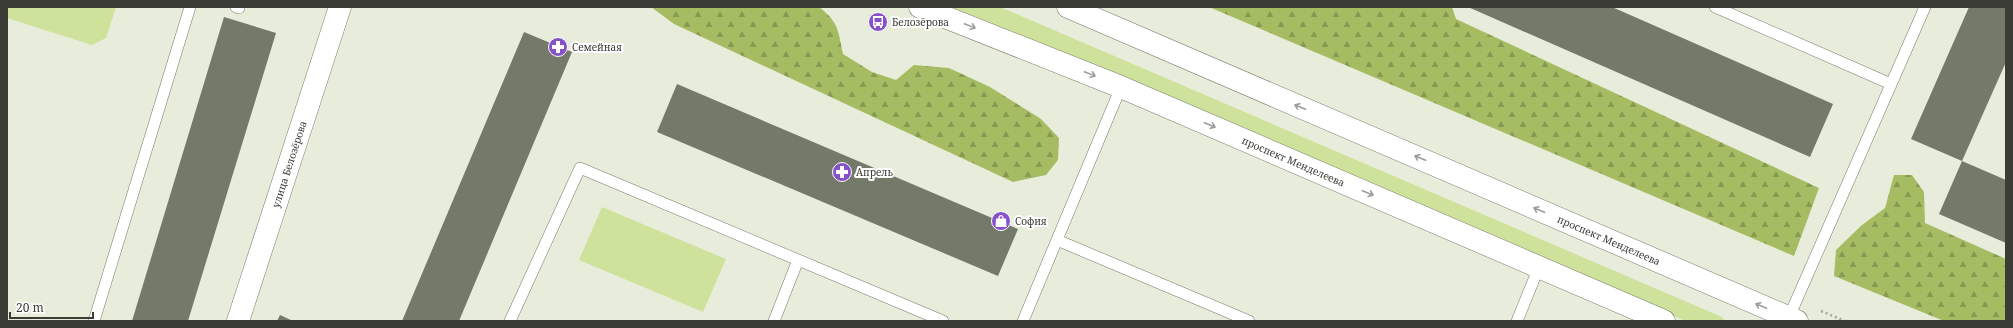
<svg xmlns="http://www.w3.org/2000/svg" width="2013" height="328" font-family="'Noto Serif',serif">
<style>
.grass{fill:#cee29b}
.forest{fill:url(#forest-firs)}
.building{fill:#747a69}
.lines{fill:none;stroke-linecap:round;stroke-linejoin:round}
.lane-casing{stroke:#767b6b;stroke-width:12}
.street-casing{stroke:#767b6b;stroke-width:23}
.secondary-casing{stroke:#767b6b;stroke-width:23}
.path{stroke:#a2a698;stroke-width:2.5;stroke-dasharray:2 3;stroke-linecap:butt}
.lane{stroke:#fff;stroke-width:11}
.street{stroke:#fff;stroke-width:22}
.secondary{stroke:#fff;stroke-width:22}
.oneway{stroke:#9c9e9a}
.labels{text-anchor:middle;dominant-baseline:central;stroke-width:4;stroke-linejoin:round;paint-order:stroke}
.poi-label{font-size:10px;fill:#3a3c35;stroke:#fff;text-anchor:start}
.street-label{font-size:10px;fill:#3a3c35;stroke:#fff}
</style>
<defs>
<pattern id="forest-firs" width="22" height="20" patternUnits="userSpaceOnUse"><rect width="22" height="20" fill="#a5bc63"/><path d="M5 1l3.5 6h-7zM16 11l3.5 6h-7z" fill="#879a52"/></pattern>
</defs>
<rect width="100%" height="100%" fill="#e7edda"/>
<!-- grass -->
<path class="grass" d="M7,7H116L106,38L92,45L7,18Z
M951,7H1000L1722,317L1725,321H1686Z
M602,207L726,259L703,312L579,260Z"/>
<!-- forest -->
<path class="forest" d="M651,7H819C839,22 838,31 843,54L872,72L896,80L914,65L949,68L990,87L1041,119L1059,138L1058,160L1046,175L1013,182L674,24Z
M1209,7H1452L1456,19L1819,188L1794,256Z
M1894,175H1912L1924,192L1925,223L2006,259V321H1944L1834,276L1836,250L1862,225L1885,208Z"/>
<!-- building -->
<path class="building" d="M1468,7H1612L1833,104L1810,157Z
M1969,7H2006V62L1962,161L1911,139Z
M224,17L276,33L188,321H132Z
M524,32L572,52L459,321H402Z
M677,84L1018,229L998,276L657,132Z
M1962,161L2006,180V243L1939,214Z
M280,315L293,321H277Z"/>
<g class="lines">
<!-- lane casing -->
<g class="lane-casing">
<path id="lane" d="M236,7L239,8
M1715,7L1891,84
M1057,240L1249,321
M1789,317L1925,7
M94,321L190,7
M510,321L580,168L943,321
M774,321L798,260
M1023,321L1121,87
M1517,321L1539,267"/>
</g>
<!-- street casing -->
<g class="street-casing">
<g id="street">
<path id="s1" d="M238,321L340,7"/>
</g>
</g>
<!-- secondary casing -->
<g class="secondary-casing">
<g id="secondary">
<path id="s2" d="M920,7L1121,87L1664,321"/>
<path id="s3" d="M1068,7L1797,321"/>
</g>
</g>
<!-- path -->
<path class="path" d="M1821,311L1845,321"/>
<!-- lane -->
<use href="#lane" class="lane"/>
<!-- street -->
<use href="#street" class="street"/>
<!-- secondary -->
<use href="#secondary" class="secondary"/>
</g>
<!-- one-way arrows -->
<defs><path id="oneway-shaft" d="M-6 0H5M1.5-3L5.5 0L1.5 3" fill="none" stroke-width="1.6" stroke-linecap="round" stroke-linejoin="round"/></defs>
<g class="oneway">
<use href="#oneway-shaft" transform="translate(970 26) rotate(22)"/>
<use href="#oneway-shaft" transform="translate(1090 74) rotate(22)"/>
<use href="#oneway-shaft" transform="translate(1300 107) rotate(-157)"/>
<use href="#oneway-shaft" transform="translate(1210 125) rotate(23)"/>
<use href="#oneway-shaft" transform="translate(1420 158) rotate(-157)"/>
<use href="#oneway-shaft" transform="translate(1368 193) rotate(23)"/>
<use href="#oneway-shaft" transform="translate(1539 210) rotate(-157)"/>
<use href="#oneway-shaft" transform="translate(1761 306) rotate(-157)"/>
</g>
<!-- icons -->
<defs>
<g id="bus-disc" transform="scale(1)"><circle r="9.5" fill="#8751c9" stroke="#fff"/><path d="M-5-6H5V4H4V6H2V4H-2V6H-4V4H-5ZM-3.5-4V0h7V-4ZM-3.5 1.2v1.5H-2V1.2ZM2 1.2v1.5H3.5V1.2Z" fill="#fff"/></g>
<g id="pharmacy-disc" transform="scale(1)"><circle r="9.5" fill="#8751c9" stroke="#fff"/><path d="M-2-6h4v4h4v4h-4v4h-4v-4h-4v-4h4Z" fill="#fff"/></g>
<g id="shop-disc" transform="scale(1)"><circle r="9.5" fill="#8751c9" stroke="#fff"/><path d="M-5-2.5h2.3a2.7 3.5 0 0 1 5.4 0H5L5.5 6h-11ZM-1.5-2.5h3a1.5 2.3 0 0 0-3 0Z" fill="#fff"/></g>
</defs>
<g fill-rule="evenodd">
<use href="#bus-disc" x="878" y="22"/>
<use href="#pharmacy-disc" x="558" y="47"/>
<use href="#pharmacy-disc" x="842" y="172"/>
<use href="#shop-disc" x="1001" y="221"/>
</g>
<g class="labels">
<!-- poi labels -->
<g class="poi-label">
<text x="892" y="22">Белозёрова</text>
<text x="572" y="47">Семейная</text>
<text x="856" y="172">Апрель</text>
<text x="1015" y="221">София</text>
</g>
<!-- street labels -->
<g class="street-label">
<text stroke="none"><textPath href="#s2" startOffset="404">проспект Менделеева</textPath></text>
<text stroke="none"><textPath href="#s1" startOffset="165">улица Белозёрова</textPath></text>
<text stroke="none"><textPath href="#s3" startOffset="589">проспект Менделеева</textPath></text>
</g>
</g>
<!-- border -->
<rect width="2013" height="328" fill="none" stroke="#3a3c35" stroke-width="16"/>
<!-- scale -->
<path d="M10 312v6h83v-6" fill="none" stroke="#3a3c35" stroke-width="2"/>
<text x="16" y="312" font-size="12" fill="#3a3c35" stroke="#ffffff" stroke-width="3" paint-order="stroke">20 m</text>
</svg>
